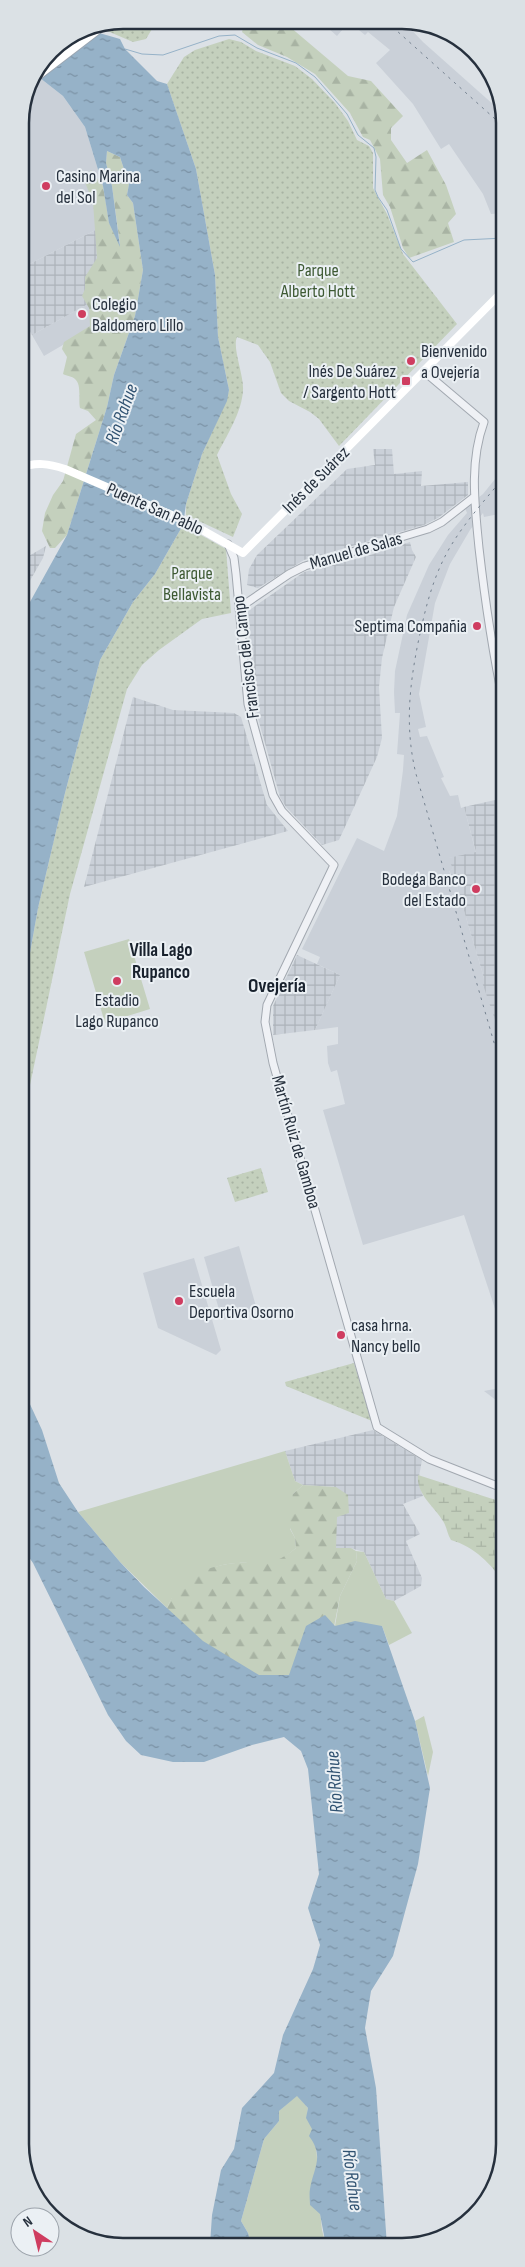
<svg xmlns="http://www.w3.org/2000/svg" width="525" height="2267" font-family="'Sofia Sans Condensed',sans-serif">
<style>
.built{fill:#cad0d8}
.industrial{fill:url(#industrial-grid)}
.grass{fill:#c4d0bd}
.forest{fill:url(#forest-firs)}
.wetland{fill:url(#wetland-marsh)}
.park{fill:url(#park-dots)}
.water{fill:url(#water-ripples)}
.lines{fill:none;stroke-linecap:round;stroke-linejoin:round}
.stream{stroke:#96b2c8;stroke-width:1}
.tertiary-casing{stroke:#a2a8b0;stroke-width:9}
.primary-casing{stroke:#9ba6b2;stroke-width:11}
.tertiary{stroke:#eff1f5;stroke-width:7}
.secondary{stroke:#fff;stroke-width:8}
.primary{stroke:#fff;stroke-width:9}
.rail{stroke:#758290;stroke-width:1;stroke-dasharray:2.5 5;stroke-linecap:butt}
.poi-dot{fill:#cf3d60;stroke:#ebf0f4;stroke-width:2}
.labels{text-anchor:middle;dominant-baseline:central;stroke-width:4;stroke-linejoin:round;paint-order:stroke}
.poi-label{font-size:18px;fill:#26303d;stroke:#ebf0f4;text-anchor:start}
.park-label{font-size:18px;fill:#3d5933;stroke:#ebf0f4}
.street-label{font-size:18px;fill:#26303d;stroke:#ebf0f4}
.water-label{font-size:19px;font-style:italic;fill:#305271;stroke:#ebf0f4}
.neighbourhood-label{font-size:19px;font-weight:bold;fill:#18212d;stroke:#ebf0f4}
.quarter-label{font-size:20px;font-weight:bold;fill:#18212d;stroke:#ebf0f4}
.rim{fill:none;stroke:#26303d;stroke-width:2.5}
</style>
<defs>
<pattern id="industrial-grid" width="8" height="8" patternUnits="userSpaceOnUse" patternTransform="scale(1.25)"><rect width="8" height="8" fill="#cad0d8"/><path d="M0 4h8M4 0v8" fill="none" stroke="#adb3ba"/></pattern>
<pattern id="forest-firs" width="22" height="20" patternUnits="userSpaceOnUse" patternTransform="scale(1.25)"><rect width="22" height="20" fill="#c4d0bd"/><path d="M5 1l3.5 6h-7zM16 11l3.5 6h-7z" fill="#a8b3a3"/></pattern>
<pattern id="wetland-marsh" width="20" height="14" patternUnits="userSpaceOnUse" patternTransform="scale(1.25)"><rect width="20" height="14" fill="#c4d0bd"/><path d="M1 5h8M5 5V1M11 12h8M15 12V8" fill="none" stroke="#a8b3a3"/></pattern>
<pattern id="park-dots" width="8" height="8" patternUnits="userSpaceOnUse" patternTransform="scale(1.25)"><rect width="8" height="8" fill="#c4d0bd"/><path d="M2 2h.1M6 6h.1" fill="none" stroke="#a8b3a3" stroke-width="1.8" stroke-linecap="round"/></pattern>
<pattern id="water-ripples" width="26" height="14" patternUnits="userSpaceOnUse" patternTransform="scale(1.25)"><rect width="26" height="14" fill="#96b2c8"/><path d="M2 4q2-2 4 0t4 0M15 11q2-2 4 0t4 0" fill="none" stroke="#7a91a4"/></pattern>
</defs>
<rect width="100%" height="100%" fill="#dce1e6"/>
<!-- built -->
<path class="built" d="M320,21L404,22L423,42L504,114V213L491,214L483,194L449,144L441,149L413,104L376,63L390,50L368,32L365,35L349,22L337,36Z
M40,78L63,96L85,127L103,186L109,223L20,269V116L28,86Z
M95,300L92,328L44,356L32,335Z
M504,468V505L499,514L484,517L483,513L470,530L450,564L435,603L419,694L426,727L418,729L420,737L427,736L444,777L441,778L450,796L458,795L461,808L464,807L476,853L449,858L453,869L449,871L457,887L484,978L482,980L504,1046L505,1339L464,1215L363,1245L323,1110L345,1104L337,1070L331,1072L328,1063L327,1046L338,1044V1027L315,1030L340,975L317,964L320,957L302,949L357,838L384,851L397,816L403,770L404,755L397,754L400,713H395L394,692L395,671L407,615L429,565L448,535L467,513L465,508L483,494Z
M239,1246L257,1310L222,1320L204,1257Z
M194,1258L221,1350L216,1355L158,1328L143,1273Z
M505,1387V1407L484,1391Z"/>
<!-- industrial -->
<path class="industrial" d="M109,223L120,247L95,300L32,335L20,314V269Z
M373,449H392L394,474L422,471L421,486L468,482V495L438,518L424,525L304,560L258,588L247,585L249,569L257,555L347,469L375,465Z
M410,542L412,550L416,557L394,607L382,658L379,687L382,738L377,757L339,840L322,845L286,807L280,797L256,711L247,614L248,611L304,572L364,557Z
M46,546L43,558L20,598V561Z
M133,697L173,710L234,713L241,717L267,805L288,831L84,887Z
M504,798V1046L481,979L484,978L457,887L449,870L453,869L448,858L476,852L464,807Z
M297,955L340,975L315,1030L273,1035V1006Z
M373,1430L422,1460L418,1482L423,1496L403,1504L420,1534L406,1541L422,1578L421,1586L394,1601L386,1599L364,1552L350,1548L336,1549V1487L303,1485L295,1481L285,1451Z"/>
<!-- grass -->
<path class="grass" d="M129,939L150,1009L105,1023L84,952Z
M285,1451L295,1481L303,1485L293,1494L290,1529L295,1538L296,1548C288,1555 280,1561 270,1563C260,1566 249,1562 239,1563C210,1564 178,1580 167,1608L120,1562L78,1512Z
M356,1551L364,1552L386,1599L394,1601L412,1633L389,1645L382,1626H335L340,1596L357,1561Z
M424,1716L433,1752L428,1776L415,1721Z
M297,2095L308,2108C306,2118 311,2122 313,2131C315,2143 319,2159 316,2171L322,2230L326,2246L251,2245L248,2233L241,2221L264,2139L279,2121V2111Z"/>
<!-- forest -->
<path class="forest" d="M245,21H283L348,76L371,81L403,116L391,128V140L407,163L427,150L446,185L456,214L448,223L454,242L409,258L403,248L390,207L383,195L380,159L370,140L363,137L350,113L315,74L287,57L258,45L242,32Z
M107,151L120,157L129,184L127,195L133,203L143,270L135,316L114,375L107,407L67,535L55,548H50L42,531L45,513L53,495L63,481L76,434L96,420L88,411L80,408C78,400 82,385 75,379C72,376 67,376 63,374L67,357L62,349L64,342L90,326L89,308L82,296L85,289V277L97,258L93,202L84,180L91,170L103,186L109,223L120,245L112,186L106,163Z
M303,1485L336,1487L348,1495L349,1513L337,1517L336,1548H351L356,1551L357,1561L340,1596L333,1632L293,1680H258L200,1645L165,1613C169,1603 174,1591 182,1583C194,1571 223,1563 239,1563C266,1562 274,1566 296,1548L295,1538L286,1520L293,1494Z"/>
<!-- wetland -->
<path class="wetland" d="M418,1475L505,1503V1584C491,1564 475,1547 451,1540C447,1534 447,1527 443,1521C434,1506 416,1494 418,1475Z"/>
<!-- park -->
<path class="park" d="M122,20H152L155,24L146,39L133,42L105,30L117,21Z
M229,39L241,42L256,51L295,66L312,79L335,103L348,121L357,140L369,146L373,153V188L387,214L403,254L457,324L339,446L319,419L310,412L289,401L281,393L270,362L258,345L237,337C232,348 244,375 243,390C242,412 227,435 217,455L231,494L242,514L233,537L186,515V504L202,454L226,401L229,390L218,337L215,275L196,169L167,84L184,57L195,50Z
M183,525L226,549L231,613L202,619L159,650L142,665L127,689L70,894L21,1128V1003L38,908L65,793L100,660L133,602L155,574Z
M261,1168L268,1192L235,1202L227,1178Z
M354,1363L372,1421L286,1386L285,1382Z"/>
<!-- water -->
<path class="water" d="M82,28L120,39L125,49L157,81L167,84L196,169L215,275L218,337L229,390L227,401L202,454L186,504L183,525L155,574L133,602L100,660L65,793L38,908L21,1003L20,620L67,535L107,407L114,375L135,316L143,270L133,203L127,195L129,184L120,157L107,151L106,163L112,186L120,247L109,223L103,186L85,127L63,96L40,78L31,76L50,50Z
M21,1385L42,1430L59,1483L78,1512L120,1562L144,1587L203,1641L259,1675H289L306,1626L325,1615L335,1626L355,1621L382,1626L415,1721L430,1788L418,1864L393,1956L371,1991L365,2028L376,2088L387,2246H326L320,2214L310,2205C310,2200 309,2194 310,2189C313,2169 325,2157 309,2136L312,2129L306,2118L308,2108L297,2096L279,2111V2121L264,2139L241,2221L248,2233L251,2245H210L212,2215L221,2170L234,2149L242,2108L274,2073L283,2035L313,1969L320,1945L308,1908L319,1874L308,1769L301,1751L284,1737L252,1745L204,1762H173L141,1755L126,1741L108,1715L33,1563L21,1546Z"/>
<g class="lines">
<!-- stream -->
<path class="stream" d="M125,49L142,54L163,55L219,36L235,35L257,48L296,63L315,77L347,114L358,135L374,148L376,157L375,190L378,197L387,210L401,249L413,262L464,240L504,238"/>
<!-- tertiary casing -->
<g class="tertiary-casing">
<path id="tertiary" d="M426,373L484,422C469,463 475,506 479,548C485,601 493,654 504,706
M228,544L234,558L236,574L248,704L273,795L282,811L334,865L267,1005L265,1022L273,1063L377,1427L429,1459L505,1489
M239,608L289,574L305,566L428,529L442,522L474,497"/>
</g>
<!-- primary casing -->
<g class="primary-casing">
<path id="primary" d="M39,65L91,26
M29,82L106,23"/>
</g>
<!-- tertiary -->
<use href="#tertiary" class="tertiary"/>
<!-- secondary -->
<path class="secondary" d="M20,469C35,461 50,464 65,469L188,522L243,553L504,290"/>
<!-- primary -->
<use href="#primary" class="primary"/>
<!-- rail -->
<path class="rail" d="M387,22L504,127
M504,477C485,500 464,523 449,549C432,579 425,610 418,643C409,688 405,729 416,774L504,1077"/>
</g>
<!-- markers -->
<g class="poi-dot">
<circle cx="46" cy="186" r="5"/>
<circle cx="82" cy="314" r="5"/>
<circle cx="411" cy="361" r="5"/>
<rect x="401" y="376" width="10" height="10" rx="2.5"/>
<circle cx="477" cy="626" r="5"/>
<circle cx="476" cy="889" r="5"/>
<circle cx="117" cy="981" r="5"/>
<circle cx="179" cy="1301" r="5"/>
<circle cx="341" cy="1335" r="5"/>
</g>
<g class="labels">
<!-- poi labels -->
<g class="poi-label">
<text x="56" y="176">Casino Marina<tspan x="56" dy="21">del Sol</tspan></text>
<text x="92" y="304">Colegio<tspan x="92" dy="21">Baldomero Lillo</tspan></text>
<text x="421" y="351">Bienvenido<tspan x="421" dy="21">a Ovejería</tspan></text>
<text x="396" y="371" text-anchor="end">Inés De Suárez<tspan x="396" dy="21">/ Sargento Hott</tspan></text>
<text x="467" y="626" text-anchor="end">Septima Compañia</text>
<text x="466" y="879" text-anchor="end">Bodega Banco<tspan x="466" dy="21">del Estado</tspan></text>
<text x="117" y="1000" text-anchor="middle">Estadio<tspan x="117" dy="21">Lago Rupanco</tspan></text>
<text x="189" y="1291">Escuela<tspan x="189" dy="21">Deportiva Osorno</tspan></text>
<text x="351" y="1325">casa hrna.<tspan x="351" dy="21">Nancy bello</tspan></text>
</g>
<!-- park labels -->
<g class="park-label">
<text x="318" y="270">Parque<tspan x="318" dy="21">Alberto Hott</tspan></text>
<text x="192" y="573">Parque<tspan x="192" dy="21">Bellavista</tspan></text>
</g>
<!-- street labels -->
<g class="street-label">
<text transform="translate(316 480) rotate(-45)">Inés de Suárez</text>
<text transform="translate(155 509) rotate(24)">Puente San Pablo</text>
<text transform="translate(356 551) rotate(-16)">Manuel de Salas</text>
<text transform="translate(246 657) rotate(-97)">Francisco del Campo</text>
<text transform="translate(296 1142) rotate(74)">Martín Ruiz de Gamboa</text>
</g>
<!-- water labels -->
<g class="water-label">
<text transform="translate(122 414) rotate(-70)">Río Rahue</text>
<text transform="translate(335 1782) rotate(-94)">Río Rahue</text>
<text transform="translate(352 2180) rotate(83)">Río Rahue</text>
</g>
<!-- neighbourhood labels -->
<g class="neighbourhood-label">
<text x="161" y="950">Villa Lago<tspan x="161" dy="22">Rupanco</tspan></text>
</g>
<!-- quarter labels -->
<g class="quarter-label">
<text x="277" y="986">Ovejería</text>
</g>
</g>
<!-- crop -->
<path d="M0 0H525V2267H0ZM123 29H402A94 94 0 0 1 496 123V2144A94 94 0 0 1 402 2238H123A94 94 0 0 1 29 2144V123A94 94 0 0 1 123 29Z" fill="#dbe1e5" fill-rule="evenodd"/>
<path class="rim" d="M123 29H402A94 94 0 0 1 496 123V2144A94 94 0 0 1 402 2238H123A94 94 0 0 1 29 2144V123A94 94 0 0 1 123 29Z"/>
<!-- north arrow -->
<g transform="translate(35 2232) rotate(325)"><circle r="24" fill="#ebf0f4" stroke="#9ca3ab"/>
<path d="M0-4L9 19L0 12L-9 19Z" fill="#cf3d60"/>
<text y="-8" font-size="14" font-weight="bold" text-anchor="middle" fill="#26303d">N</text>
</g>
</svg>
